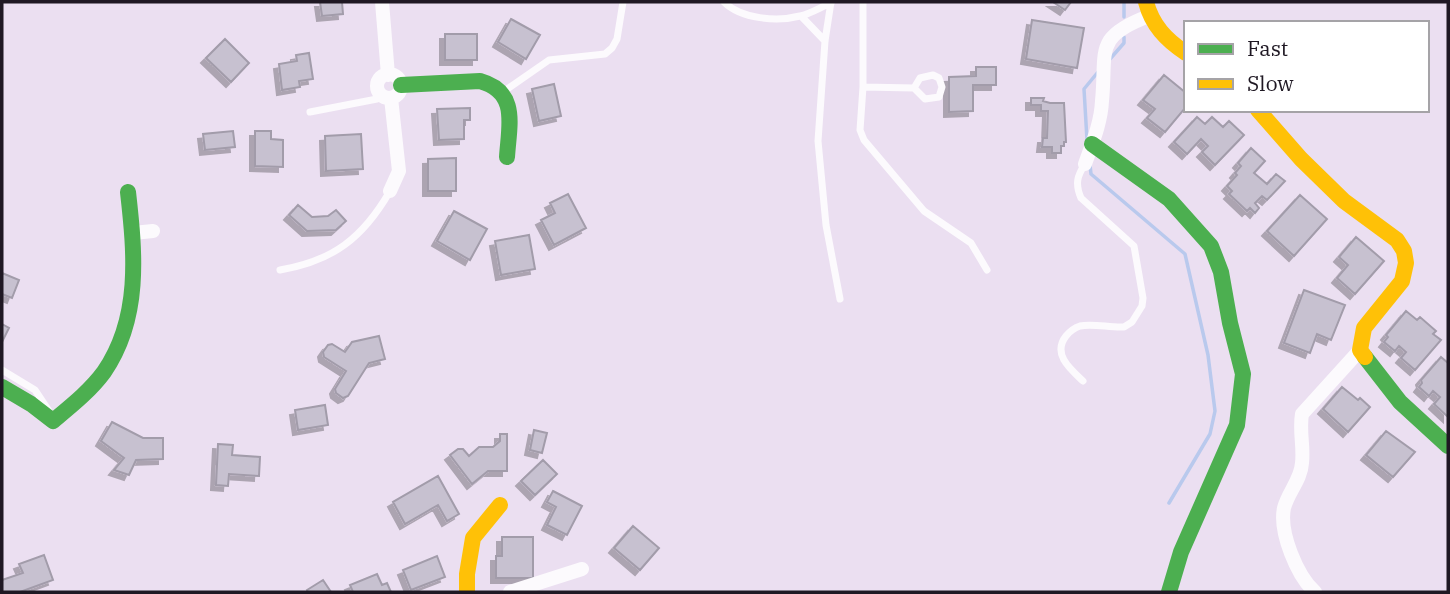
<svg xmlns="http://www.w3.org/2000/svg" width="1450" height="594" font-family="'IBM Plex Serif',serif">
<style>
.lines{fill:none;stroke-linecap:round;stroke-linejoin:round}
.stream{stroke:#b9c9ed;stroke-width:3.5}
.building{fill:#c7c1d0;stroke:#a29caa;stroke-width:2;filter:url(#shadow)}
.lane{stroke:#fcfafd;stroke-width:7}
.street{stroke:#fcfafd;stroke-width:14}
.fast{stroke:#4caf50;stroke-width:16}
.slow{stroke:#ffc107;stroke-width:16}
</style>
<defs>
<filter id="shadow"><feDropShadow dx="-5" dy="5" stdDeviation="0" flood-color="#0004"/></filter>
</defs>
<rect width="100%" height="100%" fill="#ebdff1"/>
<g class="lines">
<!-- stream -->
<path class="stream" d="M1124,2V17
M1110,59L1124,43V37
M1087,140L1084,89L1098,72
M1090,165L1091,174L1185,254L1208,355L1215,411L1210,434L1169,503"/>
</g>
<!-- building -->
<path class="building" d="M320,2H342L343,14L322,16Z
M1053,2H1071L1065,10Z
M511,19L540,35L526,59L498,42Z
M1032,20L1084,28L1077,68L1026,59Z
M445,34H477V60H445Z
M225,39L249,63L231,82L206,58Z
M309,53L313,79L299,81L300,87L282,90L279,64L297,61L296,55Z
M976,67H996V85H973V111L949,112V77L976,76Z
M1164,75L1186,93V107L1165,132L1147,118L1155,109L1143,100Z
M554,84L561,116L539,121L532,89Z
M1031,98H1044L1043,101L1050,103H1064L1066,142H1064V146H1061V153H1052V147H1042L1043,138H1047L1048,111H1041V105H1031Z
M470,108V120H464V139L439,140L437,109Z
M1197,117L1205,124L1212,117L1223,127L1229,121L1244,135L1215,165L1202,152L1208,146L1201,139L1187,154L1174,142Z
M233,131L235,147L205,150L203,134Z
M255,131H271V139L283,140V167L255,166Z
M361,134L363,169L326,171L325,136Z
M1251,148L1265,161L1254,173L1267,184L1276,174L1285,181L1267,200L1262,196L1255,203L1259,208L1255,213L1250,208L1247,211L1229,194L1232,191L1227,186L1237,175L1235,173L1241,166L1238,163Z
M456,158V191H428V159Z
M568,194L586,228L554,245L541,220L555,213L550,203Z
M1300,195L1327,219L1294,256L1267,231Z
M298,205L312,217L328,216L336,210L346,221L336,230L307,231L289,215Z
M454,211L487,229L470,260L437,241Z
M529,235L535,269L501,275L495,241Z
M1356,237L1384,261L1355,294L1337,278L1348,265L1339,257Z
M2,273L19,280L12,298L2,294Z
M1304,290L1345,305L1331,340L1317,334L1310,353L1284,343Z
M1406,311L1417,320L1420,317L1436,331L1433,334L1441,340L1415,370L1401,358L1406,352L1399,346L1395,351L1384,342L1388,337L1386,335Z
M2,324L9,328L2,342Z
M379,336L385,359L369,363L348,396L343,398L336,393L335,389L346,371L324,357L323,352L328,345L332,344L345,352L352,342Z
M1441,357L1448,363V417L1434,404L1440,397L1433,391L1429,396L1419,387L1422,383L1421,380Z
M1342,387L1358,400L1360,398L1370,407L1348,432L1323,409Z
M325,405L328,425L298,430L295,410Z
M112,422L143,438H163V459L136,460L129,475L114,470L124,458L101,441Z
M534,430L547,433L542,453L530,450Z
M1386,431L1415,452L1393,477L1366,455Z
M500,434H507V471H488L472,484L450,455L458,449H463L469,456L479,447H493L500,441Z
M218,444L233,445L232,455L260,457L259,476L229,474L228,486L216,485Z
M543,460L557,474L535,495L521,481Z
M438,476L459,514L447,521L438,505L405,524L393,502Z
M553,491L582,506L567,535L547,525L556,507L547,502Z
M633,526L659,548L640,570L614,548Z
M502,537H533V578H496V556H502Z
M44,555L53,580L20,592H2V580L23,573L19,564Z
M437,556L445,577L411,590L403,570Z
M377,574L382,585L387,583L391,592H353L350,585Z
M323,580L331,592H308L307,590Z"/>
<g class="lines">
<!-- lane -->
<path class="lane" d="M724,2C741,19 777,22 800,16C810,14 821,7 831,3
M831,2L825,41L818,141L826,225L840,299
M863,2V87L914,88L925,99L939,97L942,87L939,78L933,75L920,78L914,88
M801,16L825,41
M863,87L860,130L864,140L924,211L971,243L987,270
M503,92L549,60L605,54L612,48L617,39L623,2
M310,112L377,99L381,96
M280,270C333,261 363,238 390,191
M2,370L35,390L49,411
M1083,381C1070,369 1052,354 1066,336C1070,331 1074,328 1080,326C1093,323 1110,328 1124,327L1132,322L1142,306L1143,298L1134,246L1081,198C1075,184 1077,176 1085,164"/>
<!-- street -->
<path class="street" d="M382,2L388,75
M377 86a12 12 0 1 1 24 0a12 12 0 1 1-24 0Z
M1085,164C1092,144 1101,123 1102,101C1107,51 1093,37 1149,16
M390,191L399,171L391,98
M133,233L153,231
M510,592L582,569
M1315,592C1297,576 1279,532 1284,508C1288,492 1301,480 1302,463C1304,446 1299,431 1302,414L1360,350"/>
<!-- fast -->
<path class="fast" d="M401,85L480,81C519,92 509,125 507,157
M1092,144L1169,199L1211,246L1221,272L1230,323L1243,374L1237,425L1181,552L1169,592
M1365,357L1400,402L1448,446
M2,387L31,404L53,421C71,406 90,391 104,372C141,318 135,254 128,192"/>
<!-- slow -->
<path class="slow" d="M1146,2C1152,25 1166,40 1186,53
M1258,110L1301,159L1344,201L1397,240L1404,251L1406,263L1402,281L1364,328L1360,350L1365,357
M467,592V574L473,538L500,505"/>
</g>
<!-- border -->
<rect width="1450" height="594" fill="none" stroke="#1f1823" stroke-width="7"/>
<!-- legend -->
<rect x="1184" y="21" width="245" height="91" fill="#ffffff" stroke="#a5a3a7" stroke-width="2"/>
<rect x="1198" y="44" width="35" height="10" fill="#4caf50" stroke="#a5a3a7" stroke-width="2"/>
<text x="1247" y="56" font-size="21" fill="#1f1823">Fast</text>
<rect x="1198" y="79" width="35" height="10" fill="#ffc107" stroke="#a5a3a7" stroke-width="2"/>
<text x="1247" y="91" font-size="21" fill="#1f1823">Slow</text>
</svg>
